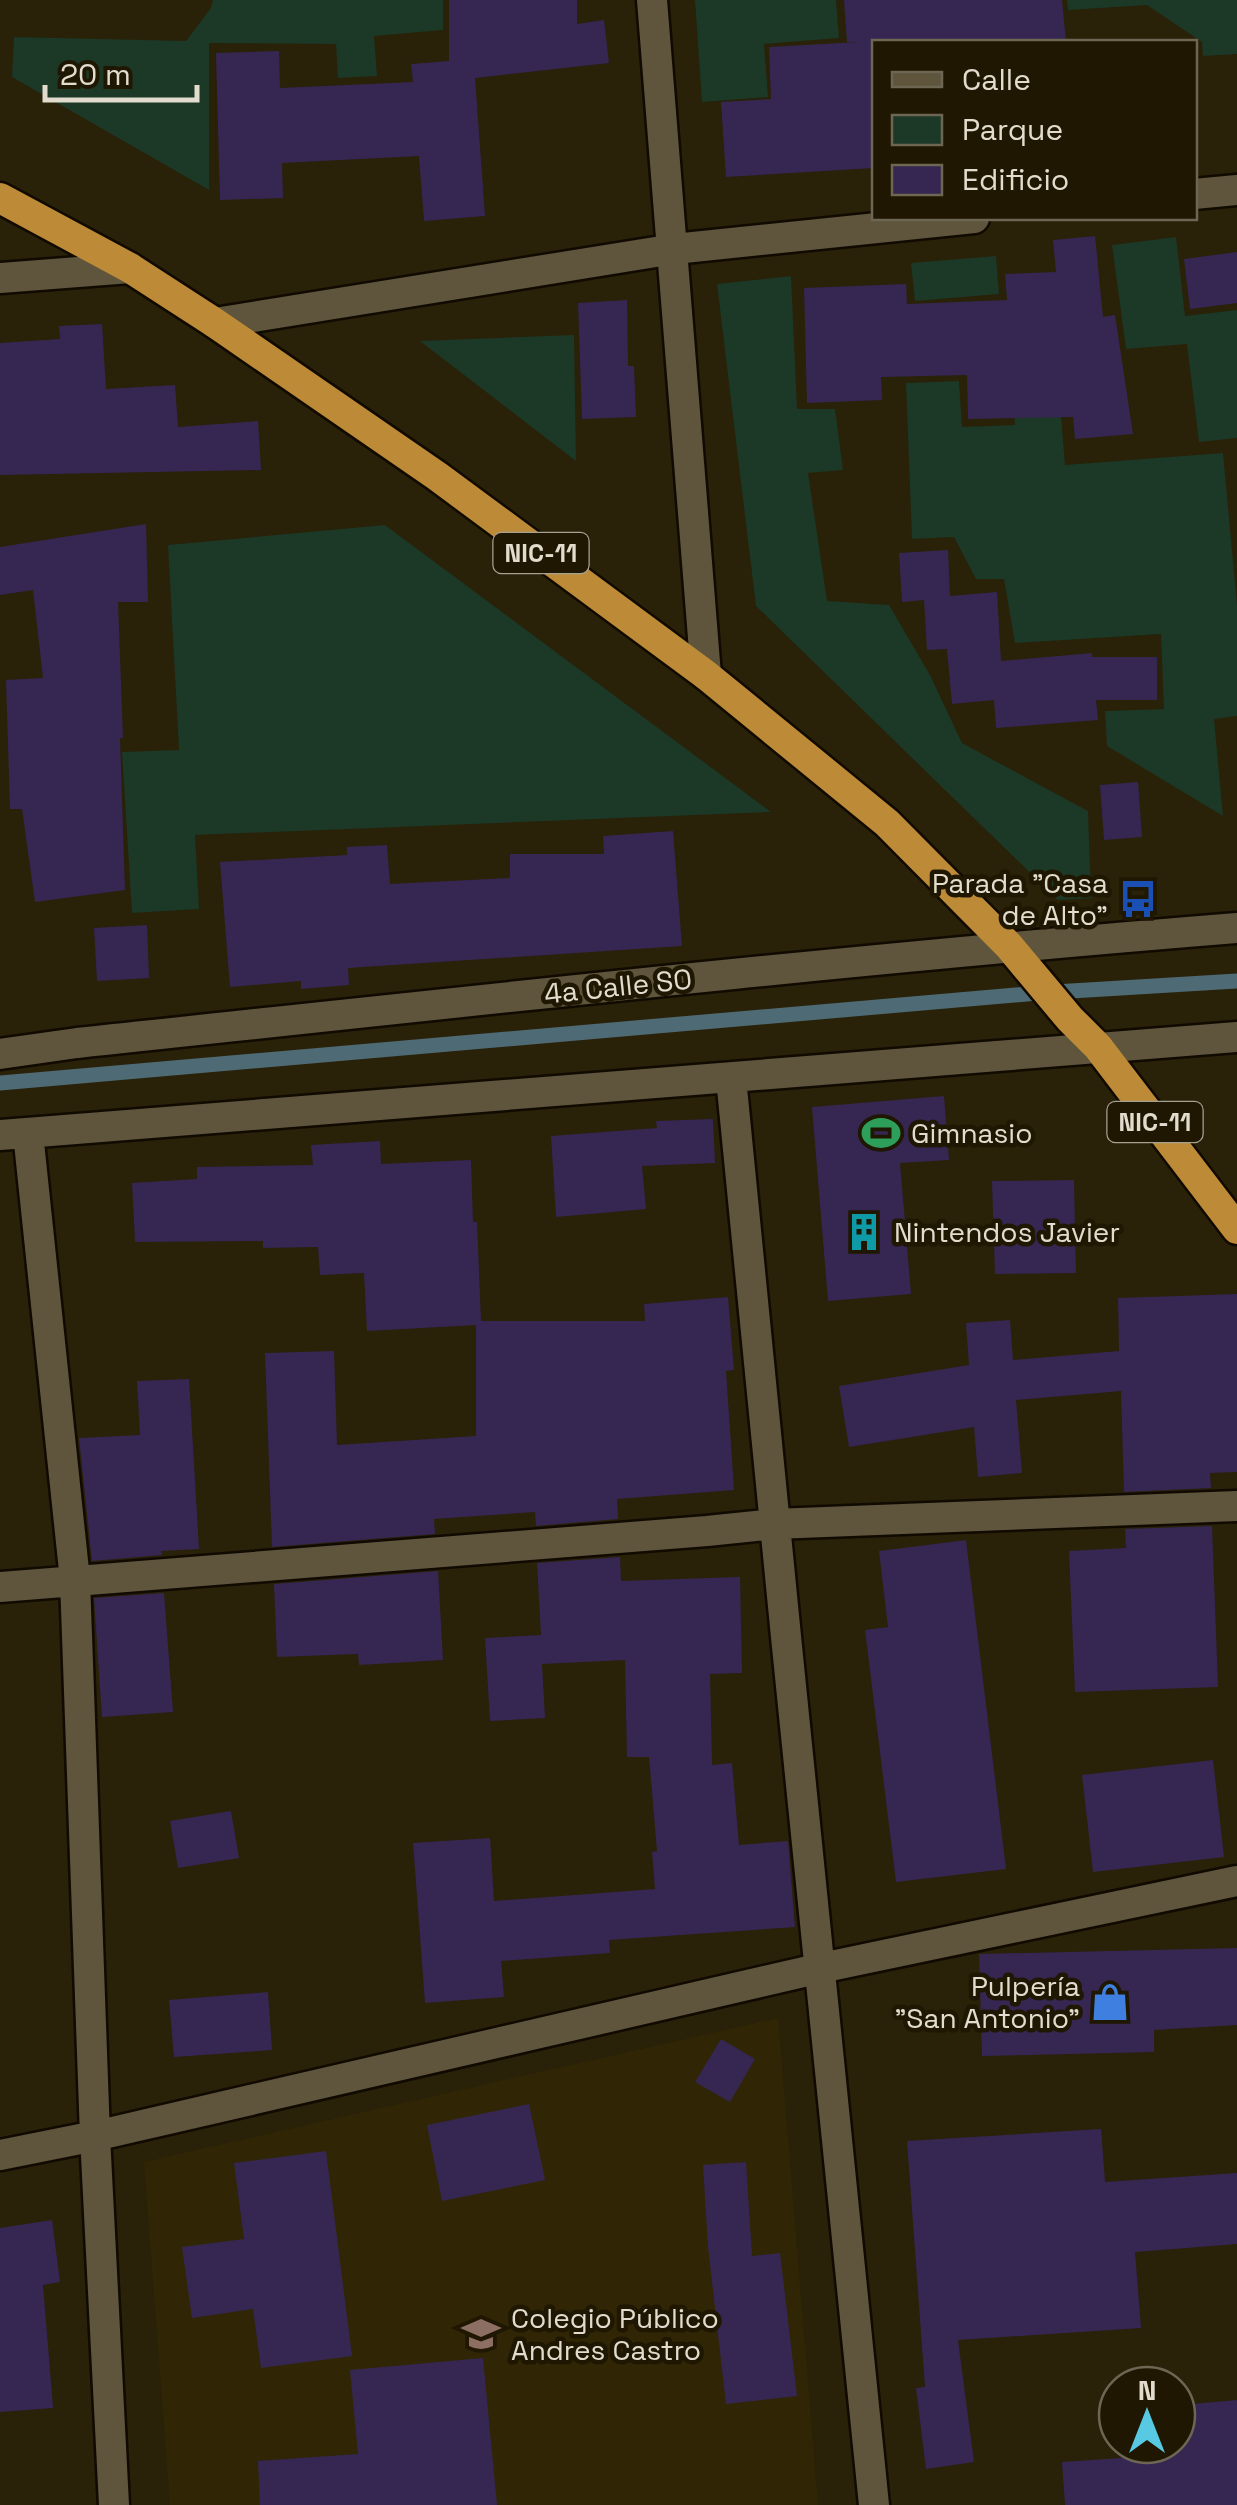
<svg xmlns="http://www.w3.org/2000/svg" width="1237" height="2505" font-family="'Space Grotesk',sans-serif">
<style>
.built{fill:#302605}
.green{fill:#1c3826}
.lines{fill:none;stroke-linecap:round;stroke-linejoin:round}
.stream{stroke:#4e6a75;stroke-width:15}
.building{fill:#352752}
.minor-casing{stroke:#110a00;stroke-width:35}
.highway-casing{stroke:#110a00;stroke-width:35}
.minor{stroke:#5e553c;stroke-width:30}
.highway{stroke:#bd8b37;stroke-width:30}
.labels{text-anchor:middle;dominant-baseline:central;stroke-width:9;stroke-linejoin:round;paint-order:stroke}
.shield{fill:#1f1701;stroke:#a7a190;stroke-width:2.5}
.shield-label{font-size:25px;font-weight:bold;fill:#e1dcce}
.poi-label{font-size:28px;fill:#e1dcce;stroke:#1f1701;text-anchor:start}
.street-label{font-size:28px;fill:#e1dcce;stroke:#1f1701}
</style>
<rect width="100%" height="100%" fill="#292108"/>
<!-- built -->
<path class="built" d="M778,2018L818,2505H170L144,2162Z"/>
<!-- green -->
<path class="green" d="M213,0H443V30L374,36L377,76L338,78L336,44L209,43V190L12,77L14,37L186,41L211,8Z
M695,0H836L839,38L764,44L768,97L702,102Z
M1067,0H1237V54L1203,56L1202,42L1147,5L1068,10Z
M1176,237L1185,316L1237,310V438L1199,442L1187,344L1126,349L1112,245Z
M996,256L999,294L915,301L911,263Z
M791,276L797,409H835L843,470L808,473L827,601L889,605L930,675L962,743L1088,811L1091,898L1058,900L756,606L717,284Z
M574,335L576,461L420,341Z
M1058,379L1065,465L1223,453L1237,605V716L1214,719L1223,816L1107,746L1105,711L1164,709L1161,634L1015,643L1004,579H976L954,537L912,539L906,383L959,381L962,427L1015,425L1012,383Z
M385,525L771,812L195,835L199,909L132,913L122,752L179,750L168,545Z"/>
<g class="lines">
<!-- stream -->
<path class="stream" d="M0,1083L1038,993L1237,981"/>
</g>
<!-- building -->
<path class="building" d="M449,0H577V24L604,20L609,63L475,78L485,216L424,221L419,156L282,163L283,198L220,200L216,53L279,51L280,88L413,82L411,64L449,61Z
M844,0H1062L1066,42H874V168L726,177L721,102L771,99L769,47L859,42H847Z
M1095,236L1103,317L1115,315L1133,434L1075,439L1073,417L968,419L967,375L881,377L882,400L807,403L804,288L906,284L907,304L1007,300L1005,274L1056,272L1053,240Z
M1237,252V303L1190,309L1184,259Z
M627,300L628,366H634L636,417L582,419L578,303Z
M102,324L106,389L175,385L178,427L258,421L261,470L0,475V343L60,339L59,326Z
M146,524L148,602H118L123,738H120L125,890L35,902L22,809H10L6,680L43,678L33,590L0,595V547Z
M948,550L950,596L997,592L1001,661L1092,653V657H1157V700H1096L1098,720L996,728L994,700L952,704L947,649L927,650L924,600L902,602L899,553Z
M1138,782L1142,837L1104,840L1100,785Z
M673,831L682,946L348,968L349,985L301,989V981L230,987L220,862L347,855V847L387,845L390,884L510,878V854H604L603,836Z
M147,925L149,978L97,981L94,928Z
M944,1096L949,1160L900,1163L911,1294L828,1301L812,1107Z
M713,1119L715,1163L642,1166L646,1209L556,1217L551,1136L657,1128L656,1121Z
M380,1141L381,1164L471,1160L473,1222H477L481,1321H645L644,1304L728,1297L734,1370L726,1371L734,1490L617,1499L618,1519L536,1526L535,1512L434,1519L435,1534L272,1547L265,1353L334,1351L337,1445L476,1436V1325L367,1331L364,1273L320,1275L318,1247L263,1248V1241L135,1242L132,1183L197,1179V1167L313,1165L311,1145Z
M1074,1180L1076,1273L995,1274L992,1181Z
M1237,1294V1472L1210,1473L1211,1488L1124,1492L1121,1391L1016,1400L1022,1473L978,1477L974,1427L849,1447L839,1386L969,1365L966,1323L1010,1320L1013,1360L1119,1351L1118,1298Z
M189,1379L199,1549L161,1551L162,1555L92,1561L79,1438L140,1435L137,1381Z
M1212,1526L1218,1687L1075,1692L1069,1551L1126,1548L1125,1529Z
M966,1540L1006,1869L896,1882L865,1630L888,1627L879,1551Z
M620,1557L621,1581L740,1577L742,1673L710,1674L712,1765L732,1763L739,1845L788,1841L795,1927L609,1940L610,1953L501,1961L504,1997L425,2003L413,1843L490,1838L494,1901L655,1889L652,1852L657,1851L649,1757H627L625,1660L542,1664L545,1718L490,1721L485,1638L541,1635L537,1563Z
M438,1571L443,1660L359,1665L358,1654L277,1657L274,1584Z
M164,1593L173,1712L102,1717L94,1598Z
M1213,1760L1224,1857L1093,1872L1082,1775Z
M231,1811L239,1858L178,1868L170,1821Z
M1237,1948V2025L1154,2030V2052L982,2056L979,1954Z
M268,1992L272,2050L174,2057L169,2000Z
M721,2039L755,2059L730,2102L695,2082Z
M529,2104L545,2180L442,2201L427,2125Z
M1101,2129L1105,2182L1237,2173V2244L1135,2252L1141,2328L958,2340L974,2462L926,2469L916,2388L925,2387L907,2141Z
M326,2151L352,2356L261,2368L253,2309L192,2318L182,2247L244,2239L234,2163Z
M746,2162L752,2256L780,2253L797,2396L726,2404L708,2247L703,2165Z
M52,2220L60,2282L43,2285L53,2408L0,2412V2228Z
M483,2358L497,2505H260L258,2461L358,2454L350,2370Z
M1237,2400V2505H1065L1062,2462L1121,2458L1120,2445H1184L1181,2405Z"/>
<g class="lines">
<!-- minor casing -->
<g class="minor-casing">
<path id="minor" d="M652,0L706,675
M1194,194L1237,190
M0,278L130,268
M215,323L674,249L974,218
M0,1054L77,1043C463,1002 850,959 1237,928
M731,1078C776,1554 827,2029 874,2505
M28,1133L75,1580L95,2136L114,2505
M0,1135L1237,1037
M0,1587L707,1531L774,1524L1237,1506
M0,2155L95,2136L821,1968L1237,1881"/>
</g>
<!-- highway casing -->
<g class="highway-casing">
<path id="highway" d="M0,198L130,268L215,323L437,476L706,675L887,823L1009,946L1070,1019L1098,1047L1237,1229"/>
</g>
<!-- minor -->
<use href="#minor" class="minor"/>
<!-- highway -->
<use href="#highway" class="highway"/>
</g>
<!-- icons -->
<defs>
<g id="bus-bare" transform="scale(3)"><path d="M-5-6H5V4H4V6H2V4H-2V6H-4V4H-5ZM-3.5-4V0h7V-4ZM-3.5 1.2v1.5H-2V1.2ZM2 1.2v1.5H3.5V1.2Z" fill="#1a4fb4" stroke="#1f1701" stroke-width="2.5" paint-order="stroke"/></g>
<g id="stadium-bare" transform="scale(3)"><path d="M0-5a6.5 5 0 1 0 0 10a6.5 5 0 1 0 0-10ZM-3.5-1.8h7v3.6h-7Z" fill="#2e9e5b" stroke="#1f1701" stroke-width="2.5" paint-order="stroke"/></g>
<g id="building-bare" transform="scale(3)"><path d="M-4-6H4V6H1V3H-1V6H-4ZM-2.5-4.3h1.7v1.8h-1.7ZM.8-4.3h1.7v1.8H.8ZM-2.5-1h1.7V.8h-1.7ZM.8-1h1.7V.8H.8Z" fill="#0f9aa8" stroke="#1f1701" stroke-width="2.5" paint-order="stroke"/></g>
<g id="shop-bare" transform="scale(3)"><path d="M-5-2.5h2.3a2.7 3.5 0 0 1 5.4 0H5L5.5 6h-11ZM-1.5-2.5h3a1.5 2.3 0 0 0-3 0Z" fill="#3f7fe0" stroke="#1f1701" stroke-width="2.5" paint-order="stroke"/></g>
<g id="university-bare" transform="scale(3)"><path d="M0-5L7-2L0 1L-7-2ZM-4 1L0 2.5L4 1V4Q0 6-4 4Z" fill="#8d6e63" stroke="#1f1701" stroke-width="2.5" paint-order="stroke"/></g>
</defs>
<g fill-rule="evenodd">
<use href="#bus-bare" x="1138" y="899"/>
<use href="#stadium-bare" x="881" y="1133"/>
<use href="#building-bare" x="864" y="1232"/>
<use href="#shop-bare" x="1110" y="2002"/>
<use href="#university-bare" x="481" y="2334"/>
</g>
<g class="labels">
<!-- shield labels -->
<g class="shield">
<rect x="493.5" y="533" width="95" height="40" rx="8"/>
<rect x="1107.5" y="1102" width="95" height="40" rx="8"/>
</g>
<g class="shield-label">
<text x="541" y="553">NIC-11</text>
<text x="1155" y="1122">NIC-11</text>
</g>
<!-- poi labels -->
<g class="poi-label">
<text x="1108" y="883" text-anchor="end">Parada "Casa<tspan x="1108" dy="32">de Alto"</tspan></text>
<text x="911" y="1133">Gimnasio</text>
<text x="894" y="1232">Nintendos Javier</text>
<text x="1080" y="1986" text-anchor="end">Pulpería<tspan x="1080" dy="32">"San Antonio"</tspan></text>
<text x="511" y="2318">Colegio Público<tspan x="511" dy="32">Andres Castro</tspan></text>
</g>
<!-- street labels -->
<g class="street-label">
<text transform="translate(618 986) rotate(-6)">4a Calle SO</text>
</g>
</g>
<!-- legend -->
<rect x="872" y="40" width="325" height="180" fill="#1f1701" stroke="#6d6653" stroke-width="2.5"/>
<rect x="892" y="72" width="50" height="15" fill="#5e553c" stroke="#6d6653" stroke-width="2.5"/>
<text x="962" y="90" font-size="30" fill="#e1dcce">Calle</text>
<rect x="892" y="115" width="50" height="30" fill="#1c3826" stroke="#6d6653" stroke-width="2.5"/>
<text x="962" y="140" font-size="30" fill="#e1dcce">Parque</text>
<rect x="892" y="165" width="50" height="30" fill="#352752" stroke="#6d6653" stroke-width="2.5"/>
<text x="962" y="190" font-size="30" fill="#e1dcce">Edificio</text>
<!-- north arrow -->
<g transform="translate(1147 2415)"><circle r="48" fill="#1f1701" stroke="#6d6653" stroke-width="2.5"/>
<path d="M0-8L18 38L0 25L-18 38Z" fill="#57c9e2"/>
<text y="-15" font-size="28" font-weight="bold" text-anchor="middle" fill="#e1dcce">N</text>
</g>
<!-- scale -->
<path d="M45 85v15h152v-15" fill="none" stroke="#e1dcce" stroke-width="5"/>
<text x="60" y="85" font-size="30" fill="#e1dcce" stroke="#1f1701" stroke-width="8" paint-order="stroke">20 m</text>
</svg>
